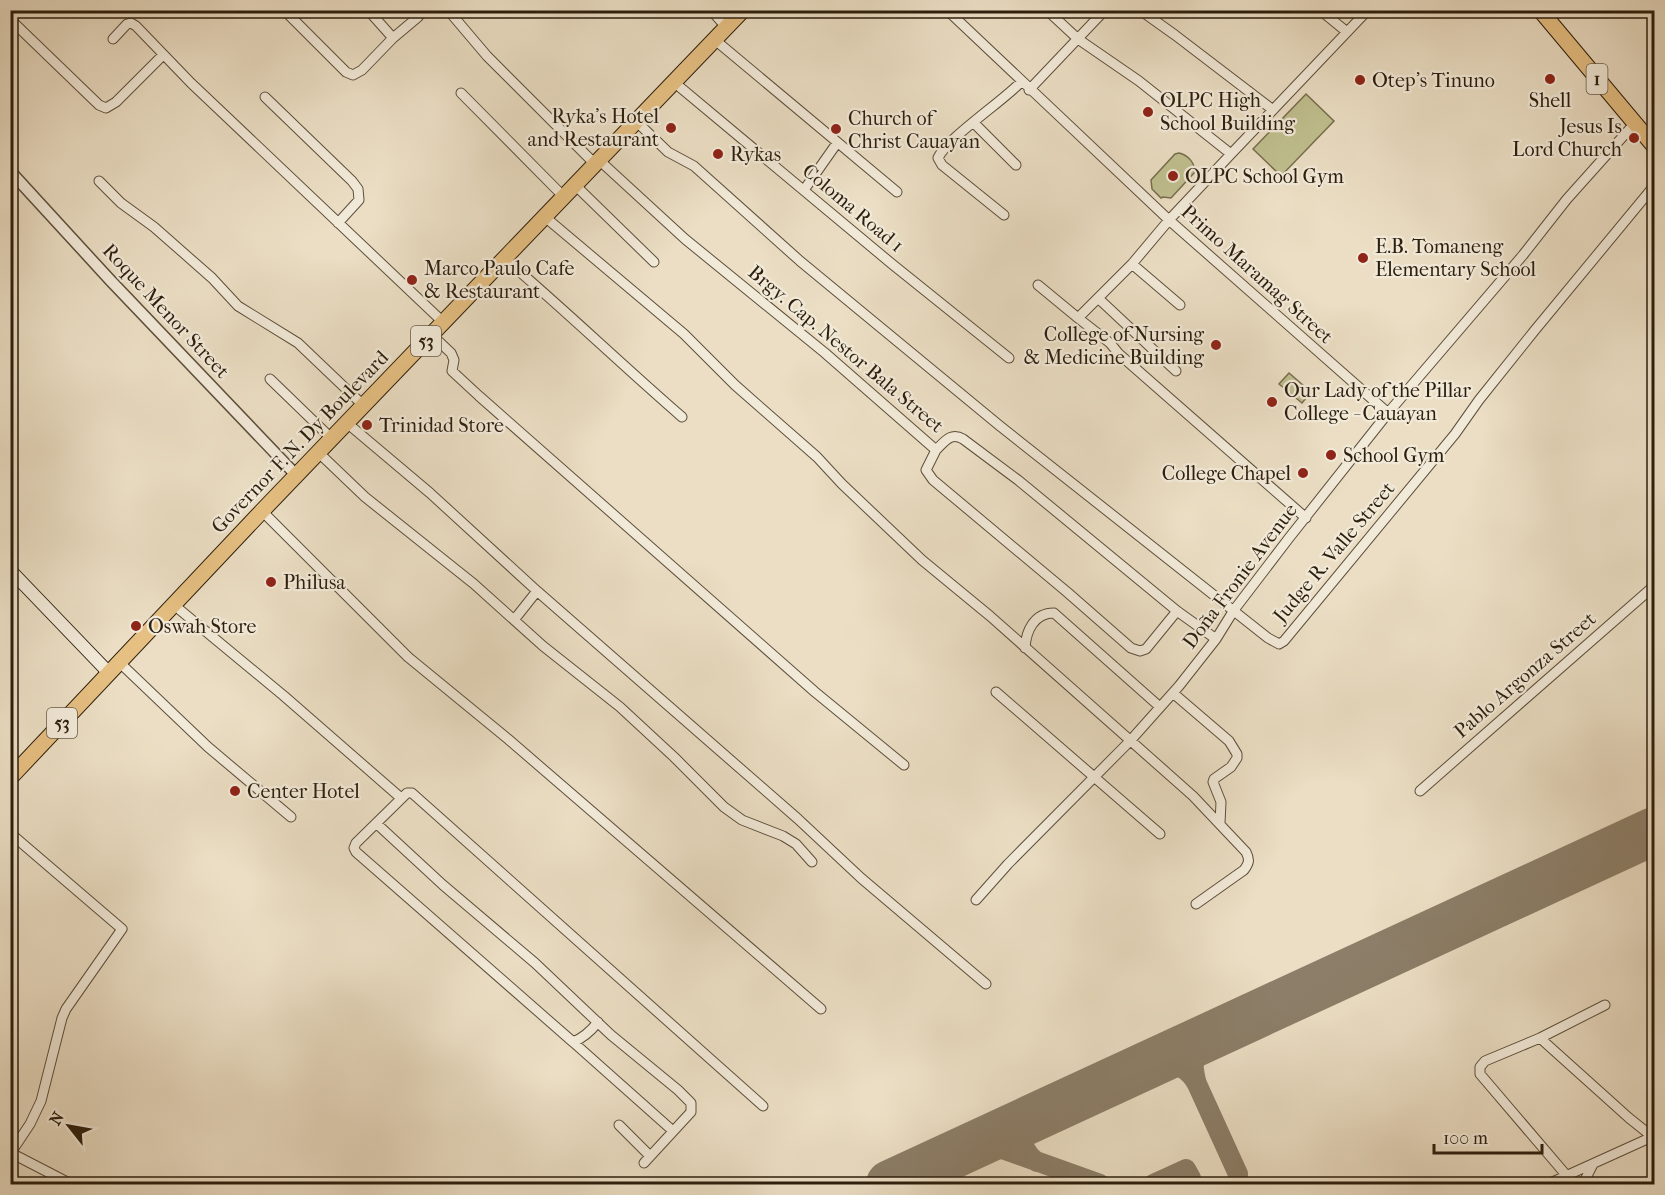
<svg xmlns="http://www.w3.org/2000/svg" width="1665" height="1195" font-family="'IM FELL French Canon',serif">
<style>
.green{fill:#c0bf8f;stroke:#766e4e;stroke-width:1.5}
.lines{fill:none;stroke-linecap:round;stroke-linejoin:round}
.taxiway{stroke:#8c7e68;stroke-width:20}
.runway{stroke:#8c7e68;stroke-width:48}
.minor-casing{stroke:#5c4e3b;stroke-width:11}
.tertiary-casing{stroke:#5c4e3b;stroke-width:13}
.secondary-casing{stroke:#2c1e0d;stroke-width:14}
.trunk-casing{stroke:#2c1e0d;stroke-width:17}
.minor{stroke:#f2ead9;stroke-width:9}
.tertiary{stroke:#f2ead9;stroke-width:10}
.secondary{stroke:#f2ead9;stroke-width:12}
.trunk{stroke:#e6bf82;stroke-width:15}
.poi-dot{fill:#8f2418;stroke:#f2ead9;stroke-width:2}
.labels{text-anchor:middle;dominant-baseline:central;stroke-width:4.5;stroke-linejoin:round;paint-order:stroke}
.shield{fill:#f2ead9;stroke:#675b4a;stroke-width:1.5}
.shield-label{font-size:18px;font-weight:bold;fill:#2c1e0d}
.poi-label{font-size:20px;fill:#2c1e0d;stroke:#f2ead9;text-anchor:start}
.street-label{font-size:20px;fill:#2c1e0d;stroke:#f2ead9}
</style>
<rect width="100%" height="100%" fill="#ebdec4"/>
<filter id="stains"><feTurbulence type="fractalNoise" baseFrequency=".00333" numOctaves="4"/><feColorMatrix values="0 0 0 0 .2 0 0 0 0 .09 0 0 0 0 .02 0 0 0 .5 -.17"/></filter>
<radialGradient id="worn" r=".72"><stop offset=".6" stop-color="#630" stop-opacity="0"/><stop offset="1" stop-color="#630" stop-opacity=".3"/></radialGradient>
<!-- green -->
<path class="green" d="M1306,94L1334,121L1281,176L1253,149Z
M1179,153C1188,155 1195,163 1195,172L1171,198L1163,197L1161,198L1152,189L1151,180L1175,154Z
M1289,373L1311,392L1302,403L1279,384Z"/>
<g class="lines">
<!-- taxiway -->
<path class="taxiway" d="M1224,1030C1197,1043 1188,1053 1197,1084L1238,1174L1237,1184
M1148,1065C1169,1060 1187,1065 1197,1084
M1035,1118C1031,1120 1025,1122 1023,1127C1017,1139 1027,1155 1037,1162
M975,1145L983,1143L991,1145L1100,1184
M1153,1184L1186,1169L1191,1178L1190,1184"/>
<!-- runway -->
<path class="runway" d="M890,1184L1654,831"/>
<!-- minor casing -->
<g class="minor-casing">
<path id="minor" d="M284,10L346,72L353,75L362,70L393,38
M368,10L393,38L418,17L423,10
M448,10L487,56L595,164
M711,10L727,28
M947,10L1169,220L1388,413
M1140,10L1175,35L1273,110
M1320,10L1347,32
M1050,13L1078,39L1139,81L1231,154
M13,22L99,105L106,108L116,102L163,55
M113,39L127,24L131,23L136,26L191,83L444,323
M715,40L897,192
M675,83L892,264L1009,358
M1029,90L1105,10
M461,93L564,197
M265,97L352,181L358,189L359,200L338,223
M637,122L668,152L694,166L800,261L1000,426L1268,638L1279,644L1284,641L1455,434L1479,400L1535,330L1654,186
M974,123L1016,165
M599,160L685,239L825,353L936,450C945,441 951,432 963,439L1018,480L1177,611L1216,639
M99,181L121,203L154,227L212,278L238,306L298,343L364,406
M575,185L654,262
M804,190L837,143
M1004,215L942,165L938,158C946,139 1003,101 1021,82
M545,217L684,334L735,385L817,457L842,484L922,560L990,616L1193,796L1246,852C1250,860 1249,863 1244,870L1196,904
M505,259C565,310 622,365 682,417
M1132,264L1180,305
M1038,285L1078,318L1132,264L1169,220L1231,154L1368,10
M1099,299L1176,371
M1078,318L1110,343L1119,354L1306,518
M432,335L451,353L454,360L452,371L479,396L815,692L904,765
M270,379L332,439
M347,423L430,493L537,591
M936,450L926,470L933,480L1067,592L1131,648L1140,651L1146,649L1177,611
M319,453L365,497L474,584L543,646L620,707L674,757L724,807L742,820L783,836L796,844L812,862
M262,511L408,657L508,739L821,1009
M174,605L284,696L401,798
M514,620L537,591L798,819L861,878L986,984
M1025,648C1026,631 1034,613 1054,613L1160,707
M119,662L208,747L291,817
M996,692L1160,834
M1173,693L1229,741L1237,754V758L1231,767L1214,779L1213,782L1221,802L1220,823
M1420,791L1654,586
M377,824L443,885L535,963L611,1035L678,1090L691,1103V1112L644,1163
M10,833L122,929L66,1009L62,1018L41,1101L30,1124L10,1154
M976,900L1008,864L1130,741L1179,686L1216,639L1234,610L1289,538L1388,413L1523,255L1567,199L1635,123
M598,1022C591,1031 583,1038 573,1042L356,852L354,848L356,843L407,793H412L763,1106
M1540,1038L1629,1118L1654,1138
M573,1042L673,1131
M619,1125L650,1156
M11,1153L71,1184
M1567,1176L1480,1074V1067L1485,1061L1540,1038L1605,1005
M1548,1184L1654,1136
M1583,1184L1593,1164"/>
</g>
<!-- tertiary casing -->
<g class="tertiary-casing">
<path id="tertiary" d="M10,171L110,280L297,476"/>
</g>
<!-- secondary casing -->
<g class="secondary-casing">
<path id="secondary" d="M10,570L109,673"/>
</g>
<!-- trunk casing -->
<g class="trunk-casing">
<path id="trunk" d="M1540,10L1654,146
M10,778L262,511L743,10"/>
</g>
<!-- minor -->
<use href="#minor" class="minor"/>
<!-- tertiary -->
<use href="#tertiary" class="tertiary"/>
<!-- secondary -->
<use href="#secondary" class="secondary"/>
<!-- trunk -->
<use href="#trunk" class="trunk"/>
</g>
<!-- markers -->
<g class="poi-dot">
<circle cx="1550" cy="79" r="6"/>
<circle cx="1360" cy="80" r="6"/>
<circle cx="1148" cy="112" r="6"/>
<circle cx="671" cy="128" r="6"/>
<circle cx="836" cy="129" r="6"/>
<circle cx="1634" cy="138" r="6"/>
<circle cx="718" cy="154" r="6"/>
<circle cx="1173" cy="176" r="6"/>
<circle cx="1363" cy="258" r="6"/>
<circle cx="412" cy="280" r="6"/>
<circle cx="1216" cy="345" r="6"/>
<circle cx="1272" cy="402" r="6"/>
<circle cx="367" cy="425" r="6"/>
<circle cx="1331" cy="455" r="6"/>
<circle cx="1303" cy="473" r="6"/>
<circle cx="271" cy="582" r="6"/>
<circle cx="136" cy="626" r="6"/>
<circle cx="235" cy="791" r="6"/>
</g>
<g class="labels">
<!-- shield labels -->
<g class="shield">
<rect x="1586.5" y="64" width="21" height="30" rx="4.5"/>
<rect x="411" y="326" width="30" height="30" rx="4.5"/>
<rect x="47" y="708" width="30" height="30" rx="4.5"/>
</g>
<g class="shield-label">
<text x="1597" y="79">1</text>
<text x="426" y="341">53</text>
<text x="62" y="723">53</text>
</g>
<!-- poi labels -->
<g class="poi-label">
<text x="1372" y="80">Otep's Tinuno</text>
<text x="1160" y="100">OLPC High<tspan x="1160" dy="23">School Building</tspan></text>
<text x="1550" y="100" text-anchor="middle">Shell</text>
<text x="659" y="116" text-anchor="end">Ryka's Hotel<tspan x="659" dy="23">and Restaurant</tspan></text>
<text x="848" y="118">Church of<tspan x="848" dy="23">Christ Cauayan</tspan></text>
<text x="1622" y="126" text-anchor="end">Jesus Is<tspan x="1622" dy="23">Lord Church</tspan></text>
<text x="730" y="154">Rykas</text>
<text x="1185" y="176">OLPC School Gym</text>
<text x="1375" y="246">E.B. Tomaneng<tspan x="1375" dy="23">Elementary School</tspan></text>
<text x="424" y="268">Marco Paulo Cafe<tspan x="424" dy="23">&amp; Restaurant</tspan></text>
<text x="1204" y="334" text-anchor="end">College of Nursing<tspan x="1204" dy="23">&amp; Medicine Building</tspan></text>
<text x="1284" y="390">Our Lady of the Pillar<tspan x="1284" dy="23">College - Cauayan</tspan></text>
<text x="379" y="425">Trinidad Store</text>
<text x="1343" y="455">School Gym</text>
<text x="1291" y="473" text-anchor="end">College Chapel</text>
<text x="283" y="582">Philusa</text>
<text x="148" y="626">Oswah Store</text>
<text x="247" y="791">Center Hotel</text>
</g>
<!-- street labels -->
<g class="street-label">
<text transform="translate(853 208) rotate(40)">Coloma Road 1</text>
<text transform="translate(1257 274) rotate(42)">Primo Maramag Street</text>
<text transform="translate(166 311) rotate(47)">Roque Menor Street</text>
<text transform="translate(846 349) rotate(40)">Brgy. Cap. Nestor Bala Street</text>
<text transform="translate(300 442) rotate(-46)">Governor F. N. Dy Boulevard</text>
<text transform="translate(1334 552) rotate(-50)">Judge R. Valle Street</text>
<text transform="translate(1240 576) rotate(-53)">Doña Fronie Avenue</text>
<text transform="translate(1525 675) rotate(-41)">Pablo Argonza Street</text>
</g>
</g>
<!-- margin -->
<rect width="1665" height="1195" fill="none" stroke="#ebdec4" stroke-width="36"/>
<rect x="12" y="12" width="1641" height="1171" fill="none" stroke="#2c1e0d" stroke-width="3"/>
<rect x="18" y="18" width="1629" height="1159" fill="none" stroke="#2c1e0d" stroke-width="1.5"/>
<!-- north arrow -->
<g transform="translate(69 1126) rotate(301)" stroke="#f2ead9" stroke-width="4.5" paint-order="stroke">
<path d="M0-4.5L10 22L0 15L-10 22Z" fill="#2c1e0d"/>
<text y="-9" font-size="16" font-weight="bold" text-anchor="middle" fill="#2c1e0d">N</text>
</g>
<!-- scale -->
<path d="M1434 1144v9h108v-9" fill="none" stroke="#2c1e0d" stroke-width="3"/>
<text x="1443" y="1144" font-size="18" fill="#2c1e0d" stroke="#f2ead9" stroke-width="4.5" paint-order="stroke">100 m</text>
<rect width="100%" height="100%" filter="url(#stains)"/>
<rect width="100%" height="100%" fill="url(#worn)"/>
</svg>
